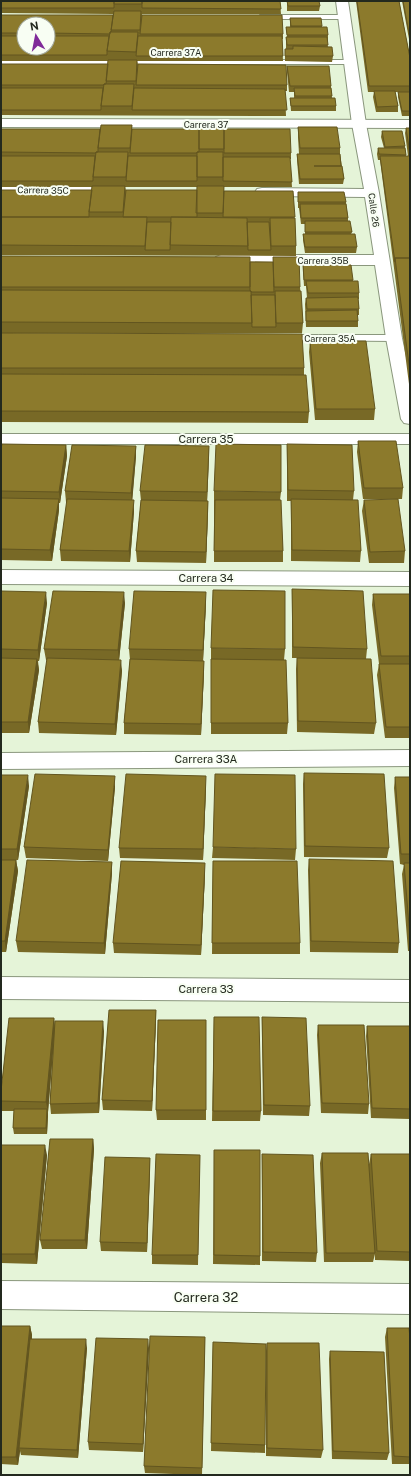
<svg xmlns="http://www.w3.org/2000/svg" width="411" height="1476" font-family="'Public Sans',sans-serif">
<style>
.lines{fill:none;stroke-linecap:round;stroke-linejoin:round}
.lane-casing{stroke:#8a977d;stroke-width:2}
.street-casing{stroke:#8a977d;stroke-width:2}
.secondary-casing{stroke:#8a977d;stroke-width:2}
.lane{fill:#fff;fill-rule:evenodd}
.street{fill:#fff;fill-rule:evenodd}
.secondary{fill:#fff;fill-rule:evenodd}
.wall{fill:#786926;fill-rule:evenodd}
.shaded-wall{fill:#62551f}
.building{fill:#8c7a2c;stroke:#62551f}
.labels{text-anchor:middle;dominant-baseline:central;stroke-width:4;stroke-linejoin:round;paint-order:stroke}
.far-street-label{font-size:9px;fill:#23291e;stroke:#f8fef3}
.street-label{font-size:11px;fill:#23291e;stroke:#f8fef3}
.near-street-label{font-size:13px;fill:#23291e;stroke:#f8fef3}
</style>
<rect width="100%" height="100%" fill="#e5f4d8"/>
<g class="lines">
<!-- lane casing -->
<g class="lane-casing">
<path id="lane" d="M260,15H344L348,17L344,19H263L259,17Z
M1,60H351L355,62L351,64H1Z
M285,335H394L399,338L394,341L281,340L280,338L281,336Z"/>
</g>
<!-- street casing -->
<g class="street-casing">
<path id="street" d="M336,1H348L366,124L379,193L402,338L410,376V424L404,423L401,419L386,338L375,265H221L216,263L213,260L216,257L221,255H374L365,197L262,196L257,195L255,192L257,189L262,188L364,189L352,124Z
M1,185L100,187L105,188L107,191L105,194L100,195L1,193Z
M1,434H410V444H1Z
M1,570L410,572V586L1,584Z
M410,750V766L1,769V753Z
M1,977L410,980V1002L1,999Z
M1,1281L410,1284V1314L1,1309Z"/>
</g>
<!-- secondary casing -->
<g class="secondary-casing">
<path id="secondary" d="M1,119L410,120V128L1,127Z"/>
</g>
<!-- lane -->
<use href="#lane" class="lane"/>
<!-- street -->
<use href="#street" class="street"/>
<!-- secondary -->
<use href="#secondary" class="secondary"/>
</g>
<!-- wall -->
<path class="wall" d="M1,1H280L281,14H142V15L283,34V39H282L283,61H137L138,64L287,85V91H285L286,116L1,115V64H108V61H1V15H113V14L1,13ZM24,24H48V48H24Z
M287,1L320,6L319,11H287Z
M356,1H399L410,58V116H402L398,97V92H395L398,106V112H376L373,97L374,92H368Z
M402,1H410V46L409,39Z
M290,18L322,26V27L328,35V41H327L328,47L333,56L332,62L285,61V49H286V37H287L286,27H290Z
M287,66L331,86L332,98L336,106V111H291L290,98H294V92H289L287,72Z
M132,125V129H224L291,153V159H290L292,187H224V191H293L296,246V256L1,255V190H92V187H1V129H100ZM125,187H197V190H126Z
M298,127L340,148V154L344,179L343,184H299L297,160V154H299L298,137Z
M406,128H410V384H409L380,160H378L377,154L378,148H384L381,137L382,131L405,146L406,156H408L405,133Z
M298,192L346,202L348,218V221L352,232L351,234L357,247L356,253H305L303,240V234H305V224H301L299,208H298Z
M1,256L273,262V257L300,287L303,323L302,333H1Z
M303,265L353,280V281L359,293V299H358L359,309V315H357L358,321V327H306L305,304L306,298H307L306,286H304L303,271Z
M1,333L304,368V375L309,412L308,423L1,422Z
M310,341L375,409L374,420H315L309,352Z
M358,441L403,488L402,499H363L357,452Z
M287,444L354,491L353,500L361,551L360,562L291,561V501H287Z
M66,445L67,456L60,503H59V510L52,561L1,560V449Z
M136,446V456L132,500L134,511L130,562L61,561L60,550L67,502H66L65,491Z
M209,446L207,501H208V512L206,563L137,562L136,551L141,501L140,491Z
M214,491L281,492L280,500L283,551V562H214Z
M364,500L405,551L404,563H369L362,511Z
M292,589L367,649L366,659L376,723L374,734L297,732L296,669L297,658H292Z
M1,591L47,603L39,661H38L39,670L29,733H1Z
M373,594H410V738H385L377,675L379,664L372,605Z
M125,603L119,660L122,671L116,735L39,733L38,722L47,660H46L44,649Z
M206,603L203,661L204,672L201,735L124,734V723L130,660L129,649Z
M211,648L285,649L284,660L288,723L287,734H211Z
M304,773L389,848L387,858L304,857L303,784Z
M1,775L29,786L18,860H1Z
M395,777H410V951H408L402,874L404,865L400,864L394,788Z
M115,787L108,861L26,858L24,847Z
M206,787L203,860L120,858L119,848Z
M213,847L296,849L295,860L212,858Z
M309,859L399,943L398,953L310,952L308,870Z
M1,860H16L18,871L6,952H1Z
M213,861L300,943V954H212Z
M112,862V873L105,954L18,952L16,941Z
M205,874L201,955L114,953L113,943Z
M156,1010V1021L152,1111L103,1110L102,1100Z
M214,1017L261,1111L260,1121H212Z
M262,1017L310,1106L309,1116L263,1115L262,1027Z
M54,1018L55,1028L104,1031L99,1113L51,1114L50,1104L54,1038L48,1112V1115L47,1134H14L13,1128L14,1111H2L1,1107V1091Z
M206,1020V1120H157L156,1110Z
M318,1025L369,1104L368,1114L321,1113L317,1035Z
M367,1026H410V1119L371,1118L366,1036Z
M93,1139L94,1149L87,1249H42L40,1240Z
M1,1145L47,1155L37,1264L1,1263Z
M214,1150L260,1256V1265L213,1264Z
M322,1153L369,1164L371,1154H410V1261L375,1260V1254L373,1262H324L320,1163Z
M262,1154L317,1253L316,1262L262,1261Z
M200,1155L198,1265L152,1264V1255Z
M150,1158V1168L147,1252L101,1251L100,1242Z
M1,1326H30L32,1335V1339L87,1348L78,1458L21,1455L20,1451L18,1465L1,1464Z
M387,1328L410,1339V1464H392L385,1337Z
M205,1337L202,1475L145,1473L144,1466Z
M213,1342L265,1445V1453L211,1451Z
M267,1343L323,1450L321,1458L266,1456V1351Z
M149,1348L143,1452L89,1450L88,1442Z
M330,1351L389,1453L387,1460L332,1459L329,1359Z"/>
<!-- shaded-wall -->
<path class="shaded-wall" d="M66,445L67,456L60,503L59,492Z
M136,446V456L132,504L131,493Z
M209,446V457L207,503V492Z
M59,499V510L52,561L50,550Z
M134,500V511L130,562L129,551Z
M208,501V512L206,563V552Z
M46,592L47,603L39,661L38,650Z
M124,592L125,603L119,661L118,650Z
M206,592V603L203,661V650Z
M37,659L39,670L29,733L28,722Z
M121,660L122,671L116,735L115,724Z
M204,661V672L201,735V724Z
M28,775L29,786L18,860L17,849Z
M115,776V787L108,861V850Z
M206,776V787L203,860V849Z
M16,860L18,871L6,952L5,941Z
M112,862V873L105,954L104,943Z
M205,863V874L201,955V945Z
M156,1010V1021L152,1111V1101Z
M54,1018L55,1029L48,1112L46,1102Z
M103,1021L104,1031L99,1113L98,1103Z
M47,1109L48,1115L47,1134L46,1128Z
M93,1139L94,1149L87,1249L85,1240Z
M45,1145L47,1155L37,1264L35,1254Z
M150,1158V1168L147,1252V1243Z
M30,1326L32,1335L20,1448H19L20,1451L18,1465L16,1457Z
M86,1339L87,1348L78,1458L77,1450Z
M148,1339L149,1348L143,1452V1444Z"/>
<!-- building -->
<path class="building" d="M1,1H114V8H1Z
M114,1H142V4H114Z
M142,1H280L281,9L142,8Z
M287,1H319L320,6H288Z
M357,1H399L410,58V86H369Z
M403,1H410V38L409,33Z
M114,11H141L140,30H111Z
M1,15H113L111,32H110V34L48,33V24H24V33H1Z
M142,15H282L283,34H140Z
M290,18H321L322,26H291Z
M286,27H327L328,35H287Z
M110,32H138L136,52L107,51Z
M1,36H24V48H48V36H109L107,51V55H1Z
M138,36H282L283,56H136Z
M286,37H327L328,45H287Z
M293,46L332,47L333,56H285V49H293Z
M108,60H137L136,81H106Z
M1,64H108L106,84H104V85H1Z
M138,64L286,65L287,85H136Z
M287,66H329L331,86H290Z
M104,84H134L132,106H101Z
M1,88H103L101,106V110H1Z
M134,88L285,89L287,110H132Z
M294,88H331L332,96H295Z
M374,91H395L398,106L377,107Z
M398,92H410V111H402Z
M290,98H335L336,106H291Z
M101,125H132L130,148H98Z
M199,125H224V149H199Z
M298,127H337L340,148H300Z
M406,128H410V154Z
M1,129H100L98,148V152H96V153L1,152Z
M132,129H199V152H197V153H130Z
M224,129H290L291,153H224Z
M382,131H402L405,146L385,147Z
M378,148H405L406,155L379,154Z
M96,152H128L126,177H93Z
M197,152H223V177H197Z
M297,154H340L341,166H314H342L344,179H300Z
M1,156H95L93,177V181H1Z
M128,156H197V181H126Z
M380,156H410V258H395V262Z
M223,157H290L292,182L223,181Z
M92,186H125L123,212H89Z
M197,186H224L223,213H196Z
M1,190H92L89,212V217H1Z
M126,190H197V217H123Z
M224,191H293L295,217H223Z
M298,192H344L346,202H298Z
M300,204H346L348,218H301Z
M1,217H147L145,246L1,245Z
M171,217L247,218L248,246L170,245Z
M270,218H295L296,246H271Z
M305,221H350L352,232H305Z
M147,222H171L170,250H145Z
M247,222H269L271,250H248Z
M303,234H355L357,247H305Z
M1,256L250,257V287H1Z
M273,257H299L300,287H274Z
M395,258H410V372Z
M250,262H273L274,292H251V291H250Z
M303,265H351L353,280H304Z
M306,281H358L359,293H308Z
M1,290L251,291L252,323L1,322Z
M275,291H301L303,323H276Z
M251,295H275L276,327H252Z
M358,297L359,309H307L306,298Z
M357,310L358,321H306V311Z
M1,333L302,334L304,368H1Z
M310,341H366L375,409H316Z
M1,374L306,375L309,412L1,411Z
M358,441H396L403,488H364Z
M2,444L66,445L59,492L1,491V449Z
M216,444L281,445V492L214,491Z
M287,444L352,445L354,491L288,490Z
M72,445L136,446L131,493L65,491Z
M145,445L209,446L207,492L140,491Z
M1,498L59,499L50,550L1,549Z
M67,499L134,500L129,551L60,550Z
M291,499L358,500L361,551L292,550Z
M398,499L405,551L370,552L364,500Z
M141,500L208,501L206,552L136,551Z
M215,500H281L283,551H214Z
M292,589L363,591L367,649L293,647Z
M213,590L285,591V649L211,648Z
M1,591L46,592L38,650L1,649Z
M53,591L124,592L118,650L44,649Z
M134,591L206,592L203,650L129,649Z
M373,594H410V656H381Z
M1,658L37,659L28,722H1Z
M47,658L121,660L115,724L38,722Z
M297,658L371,659L376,723L298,721Z
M130,659L204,661L201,724L124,723Z
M211,659L286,660L288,723H211Z
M379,664H410V727H386Z
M304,773L384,774L389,848L305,846Z
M35,774L115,776L108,850L24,847Z
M126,774L206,776L203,849L119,848Z
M215,774L295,775L296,849L213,847Z
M1,775H28L17,849H1Z
M395,777H410V854H401Z
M309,859L393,861L399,943L311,941Z
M1,860H16L5,941H1Z
M27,860L112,862L104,943L16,941Z
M121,861L205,863L201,945L113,943Z
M213,861H297L300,943H212Z
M404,863H410V938Z
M109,1010H156L152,1101L102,1100Z
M214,1017H259L261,1111H213Z
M262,1017L306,1018L310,1106L264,1105Z
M9,1018H54L46,1102L1,1101V1091Z
M158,1020H206V1110H156Z
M55,1021H103L98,1103L50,1104Z
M318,1025H364L369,1104L322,1103Z
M367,1026H410V1109L372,1108Z
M14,1109H47L46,1128H13Z
M50,1139H93L85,1240H40Z
M1,1145H45L35,1254H1Z
M214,1150H260V1256L214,1255Z
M322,1153H368L375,1253H326Z
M156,1154L200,1155L198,1255H152Z
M262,1154L313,1155L317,1253L263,1252Z
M371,1154H410V1252L377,1251Z
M105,1157L150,1158L147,1243L100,1242Z
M1,1326H30L16,1457H1Z
M387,1328H409L410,1339V1457L394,1456Z
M150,1336L205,1337L202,1468L144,1466Z
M96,1338L148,1339L143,1444L88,1442Z
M30,1339H86L77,1450L19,1448Z
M213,1342L266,1344L265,1445L211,1443Z
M267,1343H319L323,1450L267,1448Z
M330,1351L384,1352L389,1453L333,1451Z"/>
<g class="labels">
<!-- far-street labels -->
<g class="far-street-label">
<text x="176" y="52">Carrera 37A</text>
<text x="206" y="124">Carrera 37</text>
<text transform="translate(43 190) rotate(1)">Carrera 35C</text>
<text transform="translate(374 210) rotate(82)">Calle 26</text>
<text x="323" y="260">Carrera 35B</text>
<text x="330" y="338">Carrera 35A</text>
</g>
<!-- street labels -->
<g class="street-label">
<text x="206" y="439">Carrera 35</text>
<text x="206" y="578">Carrera 34</text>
<text x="206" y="759">Carrera 33A</text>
<text x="206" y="989">Carrera 33</text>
</g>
<!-- near-street labels -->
<g class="near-street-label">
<text x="206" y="1297">Carrera 32</text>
</g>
</g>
<!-- border -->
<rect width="411" height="1476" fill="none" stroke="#23291e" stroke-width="4"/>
<!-- north arrow -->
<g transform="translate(36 36) rotate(350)"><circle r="19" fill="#f8fef3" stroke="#a3a99e"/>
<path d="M0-3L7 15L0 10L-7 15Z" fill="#802b99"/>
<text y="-6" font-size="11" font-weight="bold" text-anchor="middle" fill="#23291e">N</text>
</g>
</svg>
